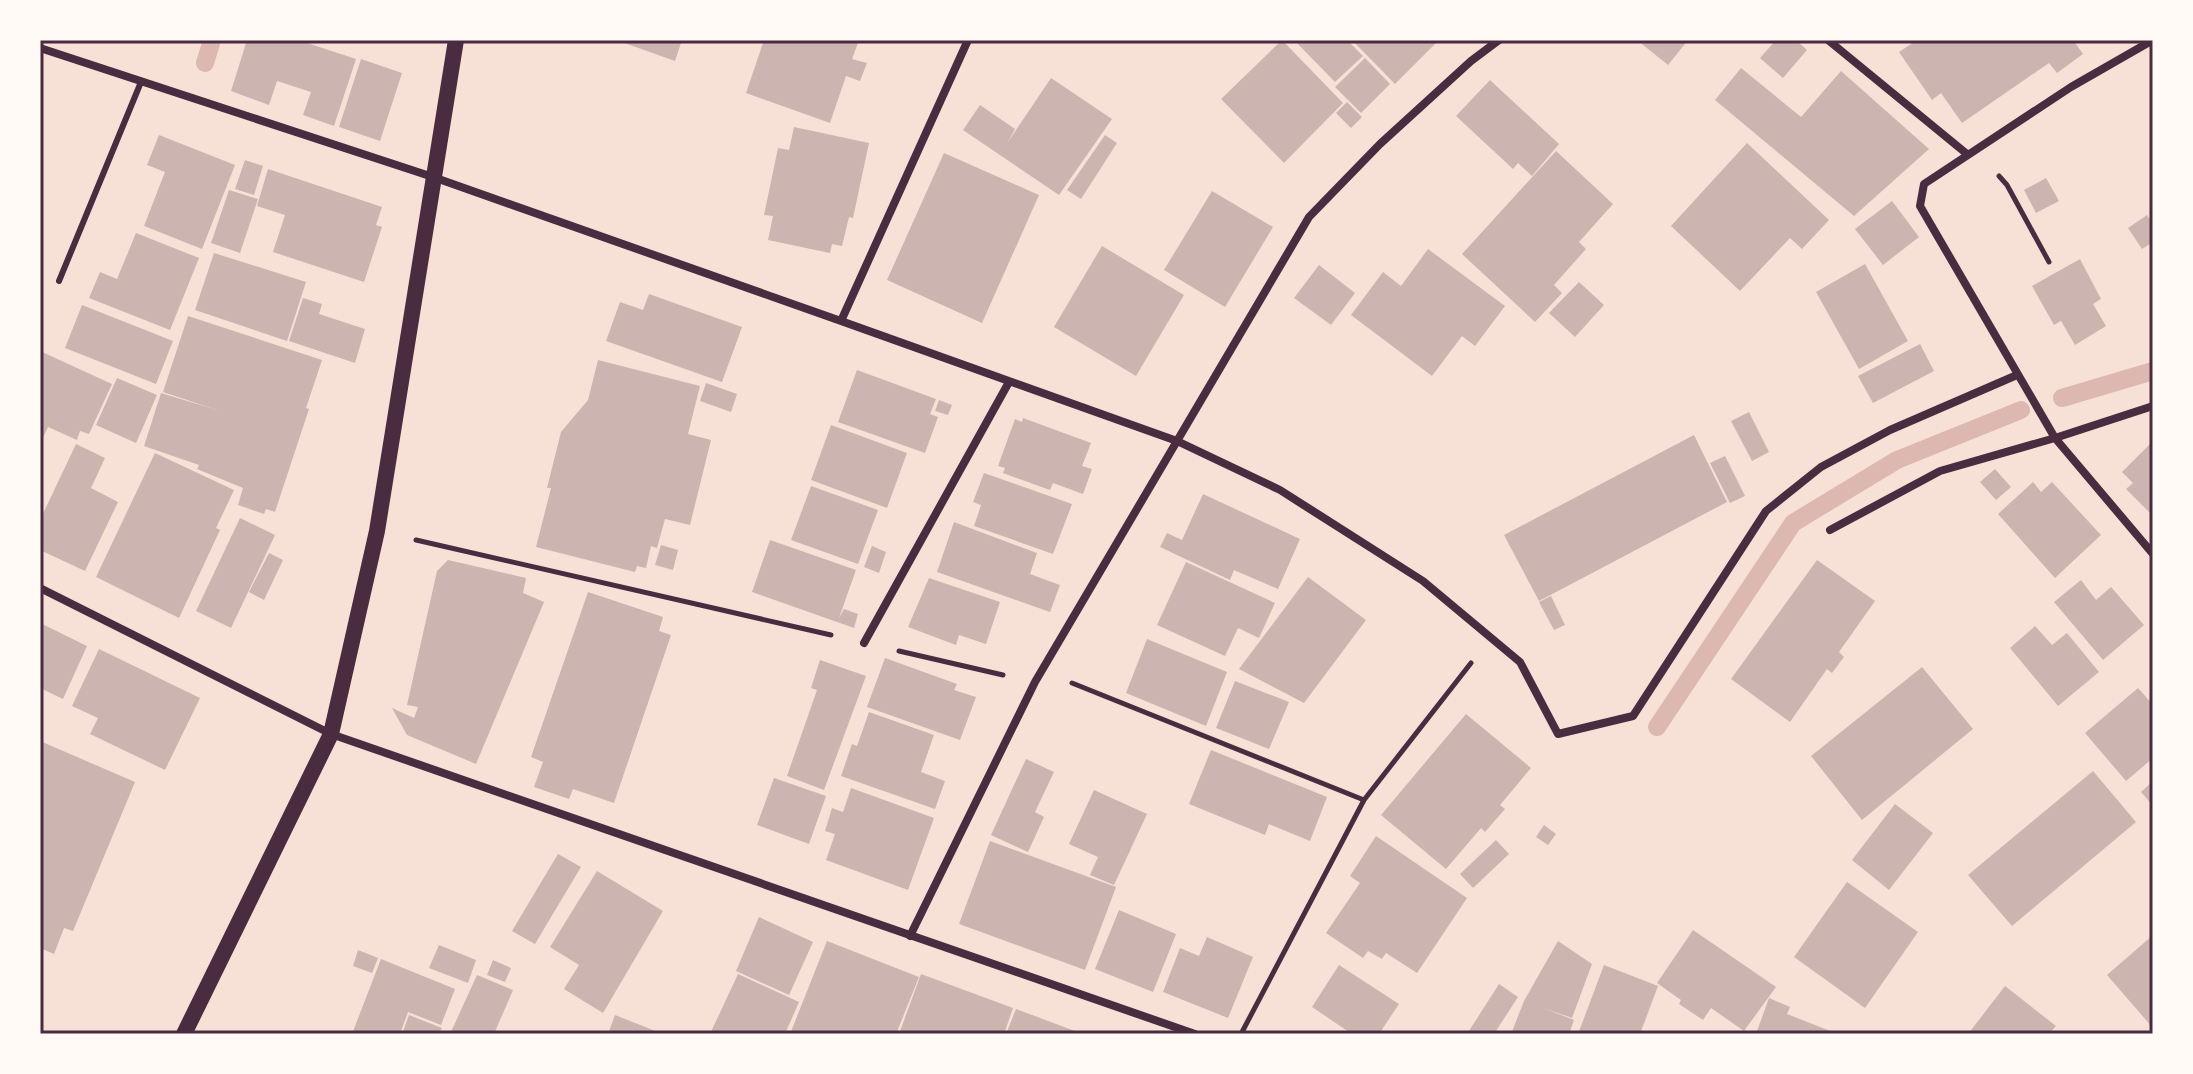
<svg xmlns="http://www.w3.org/2000/svg" width="2193" height="1074" font-family="Signika,sans-serif">
<style>
.lines{fill:none;stroke-linecap:round;stroke-linejoin:round}
.stream{stroke:#dcb8b0;stroke-width:18}
.building{fill:#ccb4b1}
.path{stroke:#4a2c40;stroke-width:5}
.service{stroke:#4a2c40;stroke-width:6}
.minor{stroke:#4a2c40;stroke-width:8}
.secondary{stroke:#4a2c40;stroke-width:16}
.neatline{fill:none;stroke:#4a2c40;stroke-width:3}
</style>
<rect width="100%" height="100%" fill="#f7e1d7"/>
<g class="lines">
<!-- stream -->
<path class="stream" d="M205,63L212,40
M2062,398L2153,371
M1657,727L1793,523L1897,460L2021,410"/>
</g>
<!-- building -->
<path class="building" d="M247,40H298L356,59L334,126L303,115L311,92L277,81L269,105L231,91Z
M616,40H682L675,61Z
M764,40H859L852,59L867,63L860,81L846,76L830,123L746,93Z
M1282,40L1343,103L1284,163L1221,99Z
M1294,40H1347L1363,56L1335,82Z
M1352,40H1439L1395,84Z
M1637,40H1688L1668,65Z
M1776,40H1796L1807,50L1783,78L1760,58Z
M1917,40H2073L2083,54L2057,73L2049,63L1962,123L1941,93L1932,100L1899,52Z
M1365,58L1390,84L1361,113L1335,87Z
M361,59L402,73L380,141L339,127Z
M1741,68L1801,117L1841,71L1929,149L1854,216L1715,100Z
M1051,78L1112,119L1059,195L963,130L980,105L1015,129L1008,142Z
M1490,80L1559,144L1532,176L1518,163L1513,169L1456,116Z
M1347,102L1362,117L1351,128L1336,113Z
M794,127L869,143L853,218L849,217L842,246L832,244L830,253L768,240L773,216L764,215L778,148L789,150Z
M159,135L235,165L202,249L144,226L165,172L147,165Z
M1105,135L1117,143L1081,199L1067,190Z
M1747,143L1829,220L1802,249L1790,238L1740,291L1671,226Z
M1556,151L1613,204L1579,242L1586,249L1554,285L1562,293L1535,322L1462,254Z
M944,153L1039,195L982,323L887,280Z
M245,160L263,166L254,195L235,189Z
M268,169L382,207L376,225L382,227L364,282L273,252L285,215L257,206Z
M2046,178L2059,201L2036,213L2024,190Z
M229,190L258,199L240,253L211,243Z
M1212,191L1273,227L1225,307L1164,270Z
M1892,201L1919,237L1883,265L1855,229Z
M2147,215L2153,224V242L2142,249L2128,228Z
M136,233L199,258L170,330L89,298L100,272L117,279Z
M1102,246L1184,295L1136,376L1054,327Z
M1428,249L1505,306L1475,346L1462,336L1432,376L1351,315L1383,272L1401,286Z
M214,253L306,282L287,341L195,310Z
M2080,259L2101,299L2093,304L2106,326L2075,345L2061,321L2054,325L2032,286Z
M1865,264L1908,341L1859,369L1816,292Z
M1319,265L1355,293L1331,325L1294,298Z
M1579,282L1604,305L1575,337L1549,313Z
M649,294L742,327L722,382L606,341L620,302L643,310Z
M303,298L322,304L319,314L365,329L355,363L289,341Z
M82,305L173,341L156,384L65,348Z
M188,316L322,360L306,408L309,409L275,512L266,509L264,514L238,505L243,488L197,469L199,465L144,446L161,393L217,410L163,392Z
M1920,344L1934,371L1873,403L1858,376Z
M40,351L112,384L89,434L80,431L77,440L48,427L40,444Z
M598,360L700,386L688,434L711,440L690,525L665,519L657,548L651,546L646,568L637,566L635,572L536,547L551,488H547L561,432L588,400Z
M857,370L936,399L930,414L938,417L925,453L838,422Z
M117,378L157,395L136,443L96,425Z
M706,383L737,394L731,412L700,401Z
M939,400L952,405L948,415L935,411Z
M1749,412L1769,452L1752,461L1731,421Z
M1023,418L1091,443L1082,466L1092,469L1083,494L1053,483L1050,490L1003,473L1005,468L998,466L1015,419L1022,422Z
M831,425L907,453L887,508L811,480Z
M1694,435L1727,502L1539,601L1504,535Z
M2153,441V511L2150,513L2126,489L2133,483L2122,472Z
M76,444L105,458L91,488L118,502L85,571L40,550V520Z
M155,453L234,490L216,528L220,530L179,618L96,577Z
M1725,456L1745,496L1730,503L1710,463Z
M1995,469L2011,487L1996,500L1980,482Z
M984,473L1072,504L1053,554L974,526L981,505L973,502Z
M2033,482L2041,492L2052,482L2101,535L2055,578L1998,514Z
M811,486L878,510L858,564L791,540Z
M1203,494L1300,539L1278,589L1234,570L1230,580L1160,547L1167,533L1182,540Z
M240,518L275,535L231,628L196,611Z
M954,522L1037,553L1030,574L1060,585L1050,612L937,572Z
M770,540L856,570L839,618L844,609L858,614L854,628L752,592Z
M661,545L678,550L673,570L655,565Z
M872,546L886,552L879,573L864,567Z
M269,553L283,560L264,600L249,592Z
M448,560L526,578L523,593L544,602L476,764L407,735L392,708L414,718L418,707L407,705L437,571Z
M1817,560L1875,601L1839,652L1844,657L1832,673L1827,669L1790,722L1731,679Z
M1186,562L1275,603L1259,638L1238,628L1225,656L1157,625Z
M1308,577L1366,620L1304,703L1239,669Z
M929,578L1000,602L986,644L959,635L956,645L908,627Z
M2081,580L2096,600L2111,587L2144,625L2103,660L2054,602Z
M588,592L663,617L659,631L671,635L614,803L573,789L569,799L534,787L543,762L531,757Z
M1551,596L1565,625L1554,630L1539,602Z
M40,623L87,646L63,699L40,688Z
M2035,626L2052,645L2067,633L2099,672L2058,706L2010,648Z
M1147,639L1227,672L1206,726L1126,693Z
M99,649L200,698L165,770L90,734L98,718L72,706Z
M885,658L957,684L954,690L976,697L960,740L867,707Z
M820,660L866,676L824,790L787,776L817,690L811,688Z
M1922,667L1973,729L1862,820L1811,756Z
M1235,681L1289,702L1269,749L1216,728Z
M2138,688L2153,705V758L2126,781L2085,733Z
M869,712L934,735L921,772L945,781L935,809L841,776L852,744L857,746Z
M1466,714L1531,768L1500,805L1505,809L1485,832L1481,828L1446,869L1381,815Z
M40,741L135,782L73,931L64,928L54,954L40,948Z
M1211,750L1327,797L1310,841L1269,824L1265,835L1189,804Z
M1026,759L1054,772L1035,812L1044,817L1028,852L991,835Z
M2093,771L2136,822L2012,926L1968,875Z
M774,778L826,796L809,844L757,825Z
M2153,781V806L2141,792Z
M851,788L934,818L908,890L826,860L835,834L825,831L832,808L843,812Z
M1094,790L1147,814L1114,885L1090,875L1098,857L1069,844Z
M1895,804L1933,833L1889,890L1852,860Z
M1544,825L1556,834L1548,845L1536,837Z
M1376,836L1467,898L1417,973L1386,953L1382,959L1368,951L1363,958L1326,933L1360,883L1350,876Z
M1496,840L1509,854L1473,888L1460,874Z
M990,841L1116,887L1085,970L959,924Z
M558,854L581,867L535,944L512,931Z
M597,871L663,911L603,1013L564,989L579,965L550,947Z
M1847,882L1918,932L1865,1008L1794,957Z
M1119,910L1176,934L1153,992L1095,969Z
M759,917L813,942L789,995L736,971Z
M1693,930L1776,987L1744,1031L1711,1008L1703,1020L1679,1004L1681,1000L1657,983Z
M2153,935V1028L2107,975Z
M1207,937L1253,957L1228,1018L1163,992L1180,948L1199,956Z
M827,941L919,977L896,1034H790Z
M1558,941L1592,964L1572,1018L1543,1008L1574,1020L1569,1034H1511L1524,1001Z
M439,945L476,960L468,983L429,968Z
M358,950L378,958L372,973L353,966Z
M381,959L455,989L441,1025L408,1012L400,1034H352Z
M493,960L511,968L505,982L487,975Z
M1339,965L1399,1004L1379,1034H1352L1312,1007Z
M1604,965L1658,986L1640,1034H1578Z
M738,974L799,1002L785,1034H710Z
M921,974L1013,1008L1004,1034H899Z
M477,975L513,990L494,1034H450Z
M1499,984L1518,997L1494,1034H1467Z
M2005,986L2056,1026L2049,1034H1968Z
M1769,998L1790,1007L1787,1014L1838,1034H1756Z
M1016,1009L1083,1034H1006Z
M409,1015L442,1028L439,1034H402Z
M615,1015L663,1034H608Z"/>
<g class="lines">
<!-- path -->
<path class="path" d="M1999,176L2007,185L2049,262
M416,540L831,635
M899,651L1003,675
M1072,683L1364,800
M1241,1034L1364,800L1471,663"/>
<!-- service -->
<path class="service" d="M59,281L141,82"/>
<!-- minor -->
<path class="minor" d="M1828,40L1967,154
M2153,40L2071,87L1924,184L1920,206L2055,438L2153,554
M40,48L433,177L841,321L968,40
M841,321L1177,441L1280,490L1423,581L1520,662L1558,734L1633,716L1766,511L1821,467L1890,430L2017,375
M1830,530L1940,471L2055,438L2153,406
M40,588L331,734L1195,1034
M864,643L1009,382
M910,936L1035,682L1309,217L1380,144L1471,61L1499,40"/>
<!-- secondary -->
<path class="secondary" d="M184,1034L331,734L377,531L456,40"/>
</g>
<!-- border -->
<rect width="2193" height="1074" fill="none" stroke="#fffaf5" stroke-width="84"/>
<rect x="42" y="42" width="2109" height="990" class="neatline"/>
</svg>
